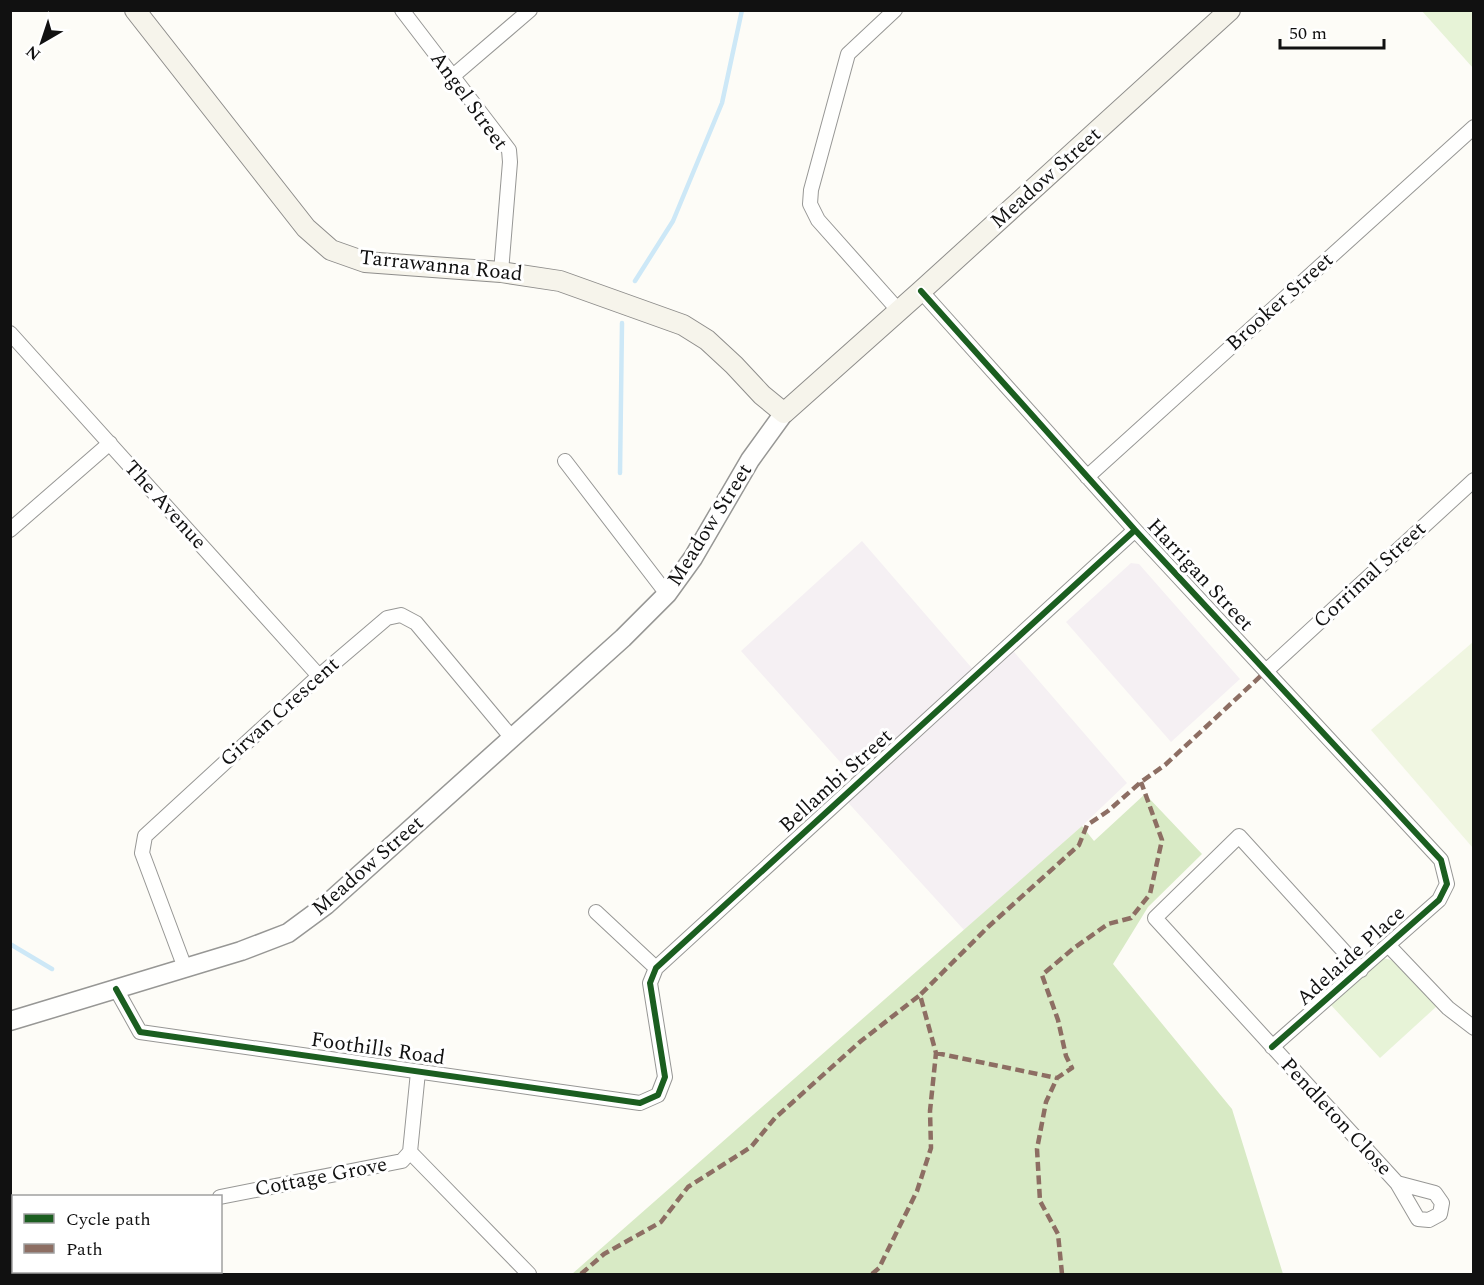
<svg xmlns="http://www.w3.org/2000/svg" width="1484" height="1285" font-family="Spectral,serif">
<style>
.industrial{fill:#f5f0f3}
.green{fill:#e7f3d7}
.forest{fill:#d8eac5}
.pitch{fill:#f0f6e1}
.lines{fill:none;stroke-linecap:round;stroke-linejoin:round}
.stream{stroke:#cde8f7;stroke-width:4.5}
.minor-casing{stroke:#979795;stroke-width:16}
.tertiary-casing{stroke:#979795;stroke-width:21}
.secondary-casing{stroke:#8e8d8b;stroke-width:22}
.minor{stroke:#fffffe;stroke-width:14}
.tertiary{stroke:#fffffe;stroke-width:18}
.secondary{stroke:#f6f4eb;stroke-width:20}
.quiet{stroke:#8d6e63;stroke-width:4.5;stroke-dasharray:9 4.5;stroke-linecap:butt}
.cycleway-casing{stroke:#fff;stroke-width:10}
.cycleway{stroke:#1b5e20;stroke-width:6}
.labels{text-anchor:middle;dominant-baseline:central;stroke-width:6;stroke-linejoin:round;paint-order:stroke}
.street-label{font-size:21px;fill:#111;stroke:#fff}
</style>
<rect width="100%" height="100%" fill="#fdfcf7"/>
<!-- industrial -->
<path class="industrial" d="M862,541L977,674L1009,646L1127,783L1082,826L964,930L843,797L858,782L741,651Z
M1131,563L1139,564L1240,679L1171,742L1066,622Z"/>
<!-- green -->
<path class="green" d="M1422,11H1473V68Z
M1383,958L1395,961L1437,1006L1380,1058L1331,1005Z"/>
<!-- forest -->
<path class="forest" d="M1145,794L1202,854L1148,907L1113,964L1232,1109L1283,1274H572L1082,826L1094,841Z"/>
<!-- pitch -->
<path class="pitch" d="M1473,642V848L1371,730Z"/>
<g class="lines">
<!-- stream -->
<path class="stream" d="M635,281L673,221L722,103L742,10
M620,473L622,323
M10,944L52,969"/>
<!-- minor casing -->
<g class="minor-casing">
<path id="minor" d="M402,10L509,150L510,162L501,272
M895,10L848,54L811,190L810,204L818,220L899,311
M453,76L530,10
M921,291L1135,530L1441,860L1447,884L1439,900L1272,1047
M10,333L319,676
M565,461L667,594
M1087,477L1474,127
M10,530L110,443
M1266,671L1474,480
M596,912L656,968
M1389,946L1448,1008L1474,1028
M185,968L142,853L145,836L319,676L387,618L401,615L416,623L512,738
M1361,970L1239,836L1155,918L1397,1183L1435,1193L1442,1203L1440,1214L1429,1220L1418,1219L1397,1183
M116,989L140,1032L640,1103L658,1095L665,1077L650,983L656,968L1135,530
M410,1152L529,1274
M220,1197L402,1161L410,1152L418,1072
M36,1274L39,1272"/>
</g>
<!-- tertiary casing -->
<g class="tertiary-casing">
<path id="tertiary" d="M10,1021L241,951L288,933L326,905L623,638L667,594L693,558L750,460L784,413"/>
</g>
<!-- secondary casing -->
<g class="secondary-casing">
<path id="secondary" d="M135,10L306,228L331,250L365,262L501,272L560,281L683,325L707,340L734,365L762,395L784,413L921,291L1230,10"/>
</g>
<!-- minor -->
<use href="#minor" class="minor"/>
<!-- tertiary -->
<use href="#tertiary" class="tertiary"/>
<!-- secondary -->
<use href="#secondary" class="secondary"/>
<!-- quiet -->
<path class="quiet" d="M936,1053L1057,1078
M581,1274L604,1254L661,1222L688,1187L751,1147L775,1118L861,1041L920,995
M872,1274L879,1268L917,1191L931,1148L930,1111L936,1053L920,995L988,927L1079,845L1087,825L1108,811L1141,782L1165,765L1266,671
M1062,1274L1058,1234L1040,1201L1037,1149L1046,1102L1057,1078L1072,1068L1066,1056L1058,1020L1042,975L1074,948L1108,924L1131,918L1150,894L1162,840L1141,782"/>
<!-- cycleway casing -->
<g class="cycleway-casing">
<path id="cycleway" d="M921,291L1135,530L1441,860L1447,884L1439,900L1272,1047
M116,989L140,1032L640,1103L658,1095L665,1077L650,983L656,968L1135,530"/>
</g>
<!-- cycleway -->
<use href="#cycleway" class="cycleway"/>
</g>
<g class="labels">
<!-- street labels -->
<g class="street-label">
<text transform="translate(469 101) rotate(54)">Angel Street</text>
<text transform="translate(1046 178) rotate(-42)">Meadow Street</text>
<text transform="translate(441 266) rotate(6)">Tarrawanna Road</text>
<text transform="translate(1280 302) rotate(-42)">Brooker Street</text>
<text transform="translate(165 505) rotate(48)">The Avenue</text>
<text transform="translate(710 525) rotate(-58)">Meadow Street</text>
<text transform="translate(1200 575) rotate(47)">Harrigan Street</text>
<text transform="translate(1370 575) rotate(-43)">Corrimal Street</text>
<text transform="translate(280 712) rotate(-42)">Girvan Crescent</text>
<text transform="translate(836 781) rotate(-42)">Bellambi Street</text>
<text transform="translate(368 866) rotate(-41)">Meadow Street</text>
<text transform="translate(1351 956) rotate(-42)">Adelaide Place</text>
<text transform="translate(378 1049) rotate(8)">Foothills Road</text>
<text transform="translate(1336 1117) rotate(47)">Pendleton Close</text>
<text transform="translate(321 1177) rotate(-11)">Cottage Grove</text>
</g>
</g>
<!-- border -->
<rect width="1484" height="1285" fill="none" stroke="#111111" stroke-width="24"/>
<!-- legend -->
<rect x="12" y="1195" width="210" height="78" fill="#ffffff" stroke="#a0a0a0" stroke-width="1.5"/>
<rect x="24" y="1214" width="30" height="9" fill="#1b5e20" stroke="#a0a0a0" stroke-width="1.5"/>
<text x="66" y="1225" font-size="18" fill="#111111">Cycle path</text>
<rect x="24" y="1244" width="30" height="9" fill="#8d6e63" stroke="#a0a0a0" stroke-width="1.5"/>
<text x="66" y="1255" font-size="18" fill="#111111">Path</text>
<!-- north arrow -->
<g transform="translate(42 42) rotate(219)" stroke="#ffffff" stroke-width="4.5" paint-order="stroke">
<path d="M0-4.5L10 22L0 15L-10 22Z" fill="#111111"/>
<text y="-9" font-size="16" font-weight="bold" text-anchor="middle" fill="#111111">N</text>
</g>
<!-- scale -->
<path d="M1280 39v9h104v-9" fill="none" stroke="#111111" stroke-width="3"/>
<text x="1289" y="39" font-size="18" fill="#111111" stroke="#ffffff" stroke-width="4.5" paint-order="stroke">50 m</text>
</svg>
